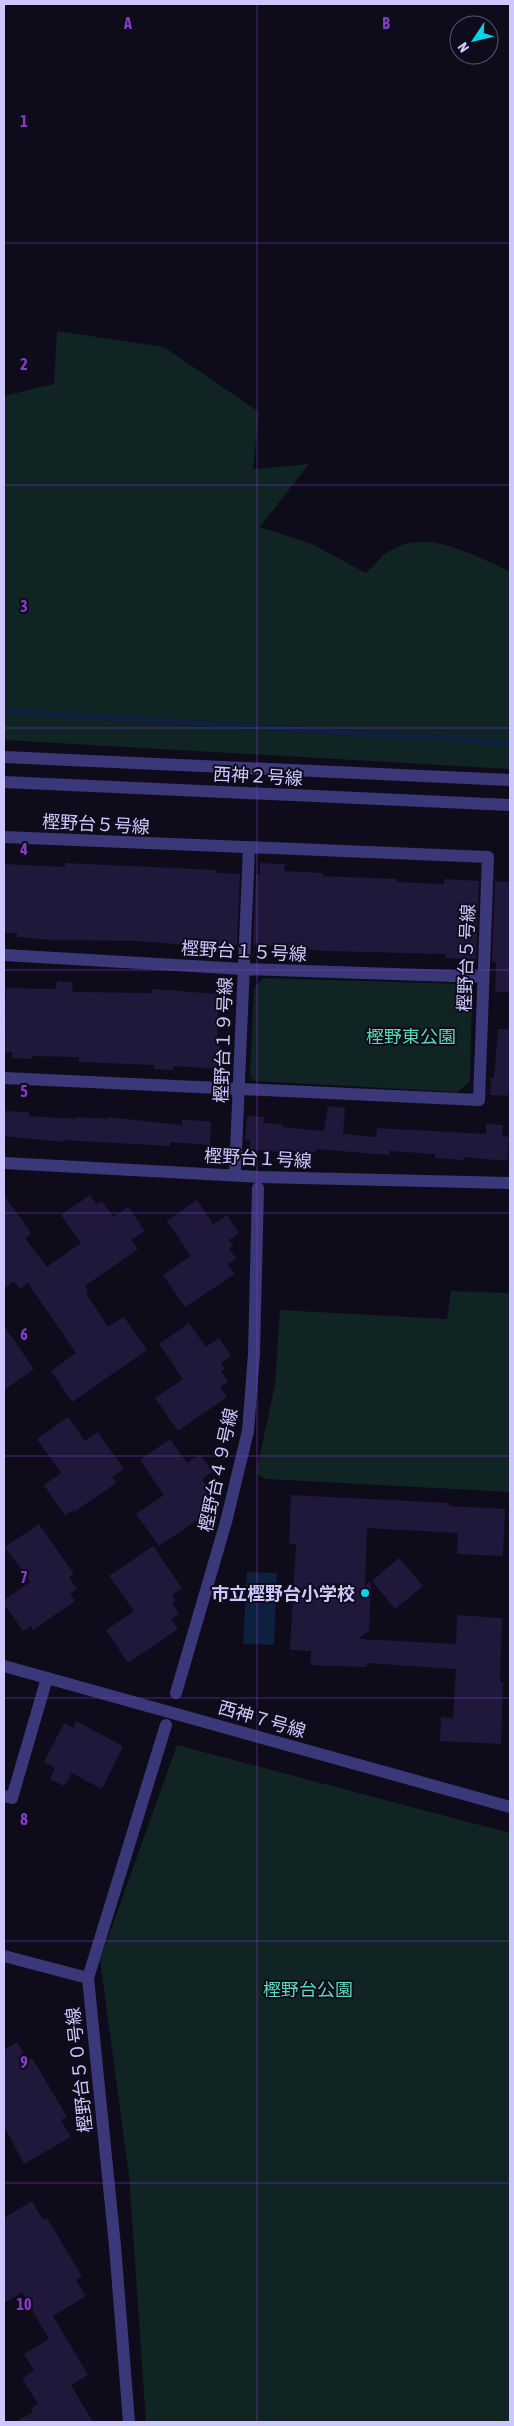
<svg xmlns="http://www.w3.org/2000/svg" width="514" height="2426" font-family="'Asap Condensed','Noto Sans JP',sans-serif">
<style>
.green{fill:#0f2423}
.water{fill:#0d203d}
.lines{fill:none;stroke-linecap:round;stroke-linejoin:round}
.stream{stroke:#0d203d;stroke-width:6}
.building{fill:#1f183b}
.pedestrian{stroke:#3a3878;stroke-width:12}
.minor{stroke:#3a3878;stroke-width:12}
.tertiary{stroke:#3a3878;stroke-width:12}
.grid{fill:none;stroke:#833cc5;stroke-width:1;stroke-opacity:0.55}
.poi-dot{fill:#09d3e7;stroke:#0e0b1b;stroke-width:2}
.labels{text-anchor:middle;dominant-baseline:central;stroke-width:4;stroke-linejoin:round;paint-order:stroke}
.street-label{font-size:18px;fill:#cdc7fd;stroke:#0e0b1b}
.park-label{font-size:18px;fill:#58d9b7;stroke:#0e0b1b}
.poi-label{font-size:18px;font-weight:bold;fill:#cdc7fd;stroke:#0e0b1b;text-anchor:end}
.grid-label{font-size:16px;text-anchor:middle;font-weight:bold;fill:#833cc5;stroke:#0e0b1b;stroke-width:4;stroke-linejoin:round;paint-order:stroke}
</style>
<rect width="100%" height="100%" fill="#0e0b1b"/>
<!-- green -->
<path class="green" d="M57,331L164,347L259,412L253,469L309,464L260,527L310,543L366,573C373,567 380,557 388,552C426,526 473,556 510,571V769L4,740V396L54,384Z
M263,978L464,984L472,996L470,1081L458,1092L254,1081L250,1075L254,988Z
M451,1291L510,1293V1492L266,1479L256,1473L275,1384L280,1310L447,1319Z
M177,1745L510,1833V2422H146L129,2176L100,1960Z"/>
<!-- water -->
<path class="water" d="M247,1572L277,1573L274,1645L243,1644Z"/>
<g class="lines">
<!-- stream -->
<path class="stream" d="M4,711L510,743"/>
</g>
<!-- building -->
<path class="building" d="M65,863L217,870V873L240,874L237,945L221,944V949L202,948V946L136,941L53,940L17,937V933H4V864L65,867Z
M260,863L285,864L284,871L323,873V876L397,879V882L444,884V879L479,881L476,959L445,958L446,954L327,951L253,945L256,874H260Z
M495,881L510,882V992H495L496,963L492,960Z
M57,981L73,982L72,992L152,993V989L219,994L217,1040H220L219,1069L173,1066V1070L154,1069V1065L79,1062V1057L32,1056V1059L12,1058V1052H5L6,988L56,989Z
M498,1029H510V1092H508V1096L490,1095L491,1078H494Z
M328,1106L345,1108L343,1134L376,1137L377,1128L486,1134V1124L503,1125L502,1136L509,1137L507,1161L464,1157V1160L435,1158V1154L389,1151V1155L316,1149L315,1153L280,1150V1152L250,1149V1140H245L247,1116L264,1117L263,1123L282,1124V1127L324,1131Z
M4,1111L29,1112V1116L75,1119L76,1117L108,1119V1117L182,1125V1119L211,1122L210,1145L170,1142V1146L63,1140V1142L4,1136Z
M4,1195L31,1233L25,1238L47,1267L81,1243L61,1215L90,1195L96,1204L102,1201L113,1217L128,1207L145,1231L131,1240L138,1249L85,1286L88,1291L86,1293L108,1327L124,1317L147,1350L72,1402L51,1371L76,1353L28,1283L20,1289L14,1281L4,1289Z
M197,1200L213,1224L227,1215L239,1233L229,1240L233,1246L229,1248L236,1259L228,1264L235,1274L185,1307L163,1275L191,1256L167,1221Z
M189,1323L206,1347L219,1338L231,1356L221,1363L225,1369L221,1371L228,1382L220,1387L227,1397L178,1431L155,1398L183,1379L159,1344Z
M4,1326L34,1369L4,1390Z
M68,1417L85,1441L98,1432L124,1469L112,1477L116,1483L74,1512L73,1510L65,1516L44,1485L61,1473L37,1439Z
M170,1439L187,1463L200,1454L212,1472L202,1479L206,1485L203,1487L210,1498L201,1503L208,1513L159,1546L136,1514L164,1495L140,1460Z
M291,1495L449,1503V1506L505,1509L503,1556L457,1554L458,1533L367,1528L365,1586L371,1581L369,1631L358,1639L456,1644L457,1615L502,1618L500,1682H503L501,1744L440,1741L441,1717L453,1718L456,1669L367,1663V1667L310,1665L311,1651L290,1650L296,1544H289Z
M39,1524L74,1574L69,1577L77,1589L70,1594L75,1601L33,1630L31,1626L23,1631L4,1604V1600L30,1582L5,1547Z
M153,1546L182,1588L172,1595L176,1601L172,1603L179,1614L171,1619L178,1629L128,1663L106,1630L134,1611L109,1576Z
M399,1558L423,1586L395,1609L372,1581Z
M76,1721L123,1746L102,1789L72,1773L64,1786L50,1779L55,1768L44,1762L64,1723L73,1728Z
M17,2042L28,2061L32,2058L67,2117L61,2120L71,2137L24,2164L4,2126V2050Z
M32,2201L43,2220L47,2218L82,2276L76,2280L86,2296L53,2316L88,2375L71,2385L93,2422H15L33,2412L31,2408L38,2404L22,2378L34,2371L24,2354L49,2339L22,2293L4,2303V2218Z"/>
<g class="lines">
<!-- pedestrian -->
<path class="pedestrian" d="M176,1693L226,1522L248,1431L254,1354L258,1188
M4,1956L88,1978
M129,2422L115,2246L88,1978L166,1725"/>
<!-- minor -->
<path class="minor" d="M4,837L488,857L479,1100L4,1078
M4,955L243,969L483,977
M235,1174L249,848
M4,1796L12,1798L47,1678"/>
<!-- tertiary -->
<path class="tertiary" d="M4,757L510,780
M4,782L510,805
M4,1163L259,1177L510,1183
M4,1666L510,1807"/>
</g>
<!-- grid -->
<path class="grid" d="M257,4V2422M4,243H510M4,485H510M4,728H510M4,970H510M4,1213H510M4,1456H510M4,1698H510M4,1941H510M4,2183H510"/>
<!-- markers -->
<circle class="poi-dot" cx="365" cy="1593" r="5"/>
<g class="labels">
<!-- street labels -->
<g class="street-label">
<text transform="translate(258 776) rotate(3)">西神２号線</text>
<text transform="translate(96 824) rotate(3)">樫野台５号線</text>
<text transform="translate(244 951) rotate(3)">樫野台１５号線</text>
<text transform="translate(466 958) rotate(-88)">樫野台５号線</text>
<text transform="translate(223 1040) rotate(-88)">樫野台１９号線</text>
<text transform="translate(258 1158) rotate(3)">樫野台１号線</text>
<text transform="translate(218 1470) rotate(-78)">樫野台４９号線</text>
<text transform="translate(262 1719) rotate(16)">西神７号線</text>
<text transform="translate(79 2070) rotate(-96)">樫野台５０号線</text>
</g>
<!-- park labels -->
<g class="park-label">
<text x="411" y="1036">樫野東公園</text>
<text x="308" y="1989">樫野台公園</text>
</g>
<!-- poi labels -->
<g class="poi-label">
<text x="355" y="1593">市立樫野台小学校</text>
</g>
</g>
<g class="grid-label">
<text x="128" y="29">A</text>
<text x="386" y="29">B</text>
<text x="24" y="127">1</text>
<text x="24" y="370">2</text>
<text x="24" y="612">3</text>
<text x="24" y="855">4</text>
<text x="24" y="1097">5</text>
<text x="24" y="1340">6</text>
<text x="24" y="1583">7</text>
<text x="24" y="1825">8</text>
<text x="24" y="2068">9</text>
<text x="24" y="2310">10</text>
</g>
<!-- border -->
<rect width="514" height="2426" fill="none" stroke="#cdc7fd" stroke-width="10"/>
<!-- north arrow -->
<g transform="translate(474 40) rotate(235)"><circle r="24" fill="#0e0b1b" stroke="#5a5675"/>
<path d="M0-4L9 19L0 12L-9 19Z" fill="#09d3e7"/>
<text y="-8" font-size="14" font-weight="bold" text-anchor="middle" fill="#cdc7fd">N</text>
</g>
</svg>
